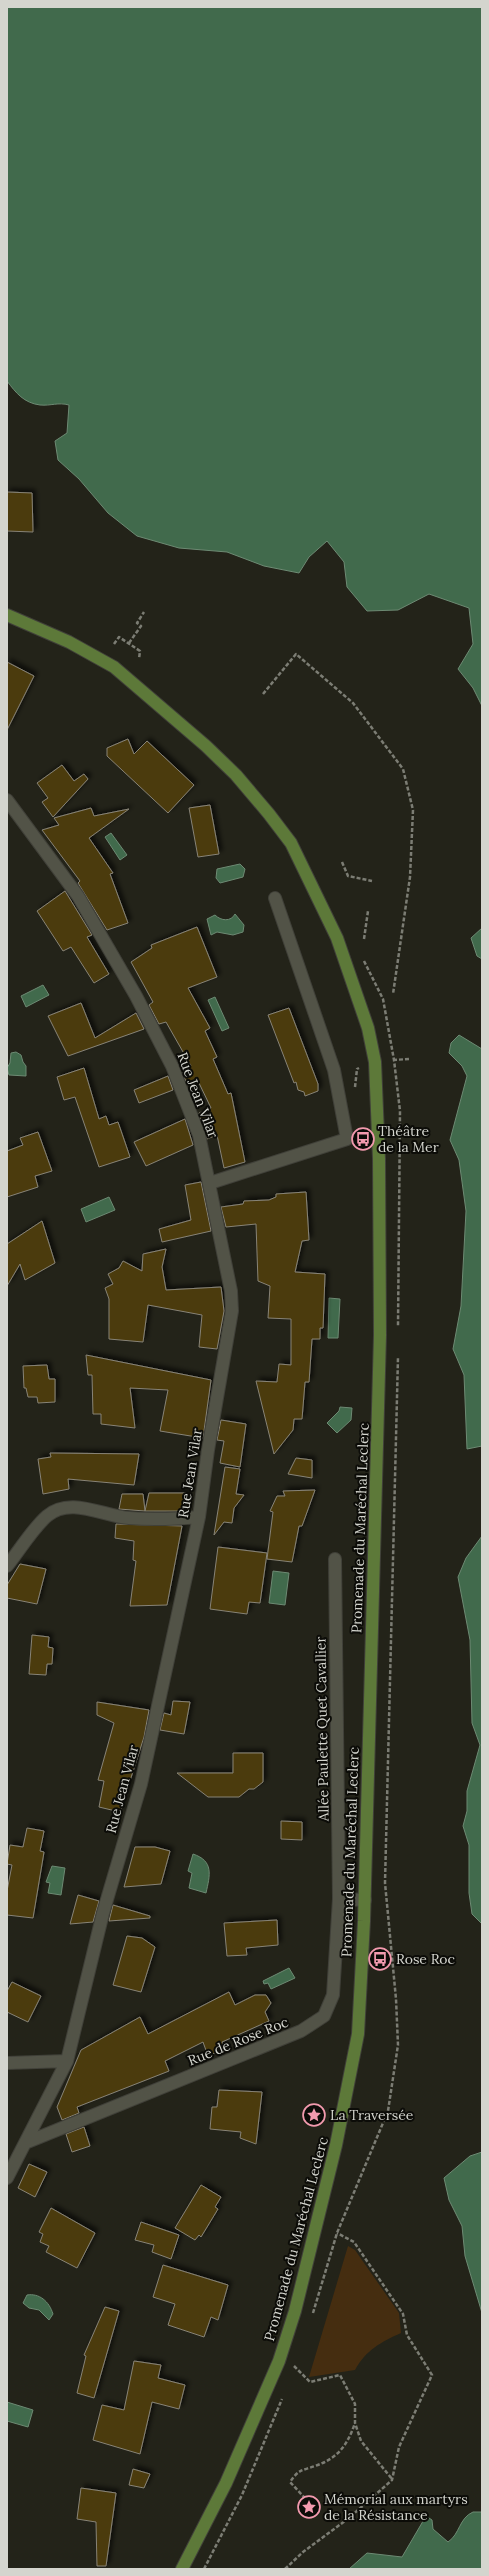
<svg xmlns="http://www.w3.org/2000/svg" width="489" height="2576" font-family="Lora,serif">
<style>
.green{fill:#452d10}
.water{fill:#416a4c;stroke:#6d8a73}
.building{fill:#4c3b0a;stroke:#878377;filter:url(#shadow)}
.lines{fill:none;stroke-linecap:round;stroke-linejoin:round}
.minor-casing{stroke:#404039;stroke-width:14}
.major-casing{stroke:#404039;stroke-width:14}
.path{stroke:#7c7d74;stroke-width:2.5;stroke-dasharray:4 2;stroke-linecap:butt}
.minor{stroke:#525347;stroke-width:12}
.major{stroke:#5d7939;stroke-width:12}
.labels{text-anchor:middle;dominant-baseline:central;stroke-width:4;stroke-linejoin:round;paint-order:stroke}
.street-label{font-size:14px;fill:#d4d5ce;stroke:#0c0c08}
.poi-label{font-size:14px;fill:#d4d5ce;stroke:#0c0c08;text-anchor:start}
</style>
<defs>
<filter id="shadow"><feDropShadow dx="3.5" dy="-3.5" stdDeviation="2" flood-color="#0009"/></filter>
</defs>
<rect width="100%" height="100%" fill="#232319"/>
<!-- green -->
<path class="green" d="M348,2246L355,2250L399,2313L401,2333C381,2342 366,2350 355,2370L309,2377Z"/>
<!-- water -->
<path class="water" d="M7,7H482V706L473,688L458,669L473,644L469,608L429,594L398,610L367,611L347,587L344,562L327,541L309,557L299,573L264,566L227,552L179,548L137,536L108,513L79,479L58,460L55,441L67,433L69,405C58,402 51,406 40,405C24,403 16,393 7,381Z
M111,833L127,855L120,860L105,837Z
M240,864L245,869L243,877L220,883L216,878L217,869Z
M235,914L244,925L243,932L233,935L217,932L211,935L207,919L215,915C221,921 231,922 235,914Z
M482,928V959L477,956L471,938Z
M43,985L49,995L26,1007L21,996Z
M215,997L229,1028L222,1031L208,1000Z
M459,1035L482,1049V1446L467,1449L464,1375L453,1349L461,1306L466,1211L459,1160L450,1140L467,1076L462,1066L449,1053L451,1043Z
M16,1052L21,1055L23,1062L26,1066V1076L9,1075L7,1068L10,1063L11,1053Z
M109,1197L115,1210L86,1222L81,1209Z
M329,1298L340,1299L338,1338H328Z
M340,1407L352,1408L351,1420L337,1433L327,1423L339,1411Z
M482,1536V1924L472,1914L469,1893V1845L463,1826L467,1811V1791L480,1745L472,1723L470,1640L458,1577L466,1558Z
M273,1571L289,1573L285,1605L269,1603Z
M193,1854C214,1861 210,1875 206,1893L189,1888L192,1873L188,1871Z
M52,1866L65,1868L61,1895L48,1893L50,1883L46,1882Z
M289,1968L295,1978L271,1989L268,1983L264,1984L263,1981Z
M482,2152V2313L465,2256L462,2226L449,2200L444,2178L470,2156Z
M27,2295C39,2293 49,2301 53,2314L49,2320L39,2310L29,2308L23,2303Z
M7,2402L33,2410L28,2427L7,2421Z
M473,2512H482V2569H349L367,2553L402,2557L426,2516L432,2520L433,2529L448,2542C460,2534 459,2518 473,2512Z"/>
<!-- building -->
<path class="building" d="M7,492L32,493L33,532L7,531Z
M7,662L34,676L7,730Z
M128,739L134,754L147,741L194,785L168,813L107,756V748Z
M62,765L74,781L84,774L88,779L53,817L42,802L48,798L37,783Z
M210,805L219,854L198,857L189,808Z
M91,808L94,816L129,809L89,838L113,873L110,874L128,923L107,930L78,883L80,881L42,830L59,825L54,818Z
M65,891L92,935L87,937L109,974L94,983L71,947L63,951L37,911Z
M197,927L217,977L188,988L210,1028L205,1031L217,1057L213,1059L228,1094L231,1093L245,1162L224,1168L217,1135L207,1139L199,1113L211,1108L198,1081L187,1085L182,1070L191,1066L166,1022L159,1024L149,1005L153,1002L131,962L152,948L151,945Z
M81,1003L95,1038L136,1013L144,1029L68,1056L48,1016Z
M289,1008L318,1084V1091L305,1096L304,1092L298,1090L296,1082L294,1083L268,1015Z
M84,1068L99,1119L106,1116L109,1125L118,1122L130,1157L99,1167L75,1097L64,1100L57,1077Z
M168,1076L173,1090L139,1103L134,1090Z
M185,1119L193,1145L146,1166L134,1142Z
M38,1132L52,1171L35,1176L38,1187L7,1197V1151L23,1145L20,1138Z
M201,1182L211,1231L162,1242L159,1229L191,1220L185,1185Z
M306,1192L309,1240L302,1241L295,1272L325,1274L323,1328H320V1339H312L309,1382H305L302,1419H294L293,1430L274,1454L256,1381L277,1382L279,1364L291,1365V1319L268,1318L270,1286L258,1281L256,1224L226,1227L221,1207L243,1204L244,1201L269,1200L276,1197V1194Z
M42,1221L55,1263L25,1280L20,1264L7,1286V1244Z
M166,1249L162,1267L166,1290L221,1287L224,1311L217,1349L199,1347L202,1315L148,1305L143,1342L109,1339V1299L105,1288L113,1284L108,1274L119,1268L123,1261L142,1271L143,1254Z
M86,1355L211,1380L203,1438L160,1431L168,1390L130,1388L135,1428L101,1424V1414H93L92,1375H88Z
M47,1365L49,1379H55V1402L38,1403L37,1397H28L26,1388H24L23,1366Z
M221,1420L246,1424L240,1467L220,1463L224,1441L217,1440Z
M50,1453L139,1454L134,1485L68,1479L69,1489L43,1494L38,1459L51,1457Z
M296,1458L312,1460V1478L288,1474Z
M225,1467L240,1469L236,1494L244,1495L234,1508L232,1523L224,1522L214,1535Z
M315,1490L302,1526H299L292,1562L267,1559L273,1512L270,1511L277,1496H285L283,1491Z
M149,1493H188L184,1511H145Z
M122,1494H143L145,1511L119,1509Z
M116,1524L182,1526L167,1605L130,1606L136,1561L133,1560L134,1541L115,1538Z
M218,1547L267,1553L260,1603L249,1602L247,1614L210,1609Z
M20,1564L46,1569L37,1604L7,1598V1585Z
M32,1635L49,1637L48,1647L53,1648L52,1664H47L46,1675L29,1674Z
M173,1701L190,1702L184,1734L160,1730L164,1713L171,1715Z
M97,1702L149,1710L144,1737L120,1812L99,1807L104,1781L98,1780L114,1723L97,1715Z
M233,1753H263V1782L254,1789H249L239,1797H208L177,1773H233Z
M281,1821L302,1822V1840L281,1839Z
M27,1828L44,1831L40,1851L44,1852L33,1918L7,1915V1891L12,1865L7,1864L10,1845L23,1847Z
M135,1847H155L170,1851L161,1884L124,1887Z
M78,1895L99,1901L93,1922L70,1924Z
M113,1905L150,1916V1918L109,1921Z
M277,1920L278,1945L246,1948L247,1955L227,1956L224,1923Z
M127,1936L142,1938L155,1947L141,1992L113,1985Z
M12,1982L41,1996L28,2022L7,2012V1991Z
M229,1992L235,2005L255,1995H266L271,2003L265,2012L269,2021L222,2042L224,2049L208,2056L203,2042L165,2061L169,2071L77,2107L79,2113L62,2120L57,2107L81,2050L140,2017L148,2034Z
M219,2090L262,2092L256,2144L240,2138L241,2132L210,2129L212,2107H217Z
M84,2127L90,2146L72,2152L66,2134Z
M29,2164L47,2172L35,2197L18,2188Z
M201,2185L221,2197L215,2207L218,2209L201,2237L199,2235L195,2240L175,2228Z
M51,2208L95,2233L77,2268L46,2252L49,2246L40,2242L43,2234L39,2232Z
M141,2222L179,2235L171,2259L152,2252L154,2245L135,2240Z
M163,2265L228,2285L218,2320L211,2317L204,2337L168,2325L175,2304L153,2297Z
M105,2307L119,2311L94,2398L77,2393L86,2356L84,2355Z
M134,2361L161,2365L158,2378L185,2385L179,2409L152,2402L140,2454L93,2440L102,2405L124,2410Z
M133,2469L150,2474L144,2488L129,2485Z
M81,2488L116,2493L106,2566H97L96,2522L77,2519Z"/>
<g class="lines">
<!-- minor casing -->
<g class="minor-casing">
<path id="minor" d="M7,800L78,896L136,996L172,1066L199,1135L231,1291L232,1311L208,1450L199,1517L141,1784L103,1913L67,2061L7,2178
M210,1183L347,1139L334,1070L275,898
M7,1566C19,1551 33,1528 47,1516C70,1496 103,1516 129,1518C152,1520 176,1519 199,1517
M339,1899L365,1900
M7,2063L67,2061
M25,2143L301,2031L324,2016L333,1995L339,1899L335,1559"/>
</g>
<!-- major casing -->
<g class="major-casing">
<path id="major" d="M7,615L69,642L114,667L206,746L236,775L269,814L291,843L337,938L368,1028L375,1062L379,1159L380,1335L364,1921L358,2034L336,2145L295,2311L279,2361L226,2483L182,2569"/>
</g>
<!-- path -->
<path class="path" d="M129,643L141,626L137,623L144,612
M114,644L119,637L140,651L139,659
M263,694L296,654L353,703L403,769L413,810L410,877L393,994
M342,862L348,876L372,881
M364,939L368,911
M364,961L383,999L394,1060L400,1111L398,1326
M393,1060L409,1059
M355,1087L357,1069L359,1068
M313,2313L337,2233L388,2111L398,2045L396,1999L385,1883L398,1357
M294,2366L310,2382L340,2375L355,2404V2423L361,2441L392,2479
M299,2510L304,2497L290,2482C299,2469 301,2471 315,2466C338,2458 347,2446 355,2423
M204,2569L242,2495L282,2399
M285,2569L303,2552L349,2518L392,2480L399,2447L432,2375L407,2335L403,2314L354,2242L337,2233"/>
<!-- minor -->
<use href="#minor" class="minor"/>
<!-- major -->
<use href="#major" class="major"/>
</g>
<!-- icons -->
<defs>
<g id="bus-ring" transform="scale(1.15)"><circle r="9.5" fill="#0c0c08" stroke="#f29aae" stroke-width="1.5"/><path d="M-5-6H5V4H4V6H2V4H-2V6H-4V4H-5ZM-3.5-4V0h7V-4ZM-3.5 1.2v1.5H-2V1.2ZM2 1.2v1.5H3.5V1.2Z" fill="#f29aae"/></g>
<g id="sight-ring" transform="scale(1.15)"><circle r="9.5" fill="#0c0c08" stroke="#f29aae" stroke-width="1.5"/><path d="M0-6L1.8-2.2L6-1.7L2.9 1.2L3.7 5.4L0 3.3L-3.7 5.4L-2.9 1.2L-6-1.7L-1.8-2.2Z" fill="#f29aae"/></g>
</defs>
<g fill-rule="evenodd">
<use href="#bus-ring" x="363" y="1139"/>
<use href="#bus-ring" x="380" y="1959"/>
<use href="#sight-ring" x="314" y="2115"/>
<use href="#sight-ring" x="309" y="2507"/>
</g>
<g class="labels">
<!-- street labels -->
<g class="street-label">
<text transform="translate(198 1095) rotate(69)">Rue Jean Vilar</text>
<text transform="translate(190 1473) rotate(-81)">Rue Jean Vilar</text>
<text transform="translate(360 1528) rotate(-88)">Promenade du Maréchal Leclerc</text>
<text transform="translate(322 1729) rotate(-91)">Allée Paulette Quet Cavallier</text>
<text transform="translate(122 1789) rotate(-75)">Rue Jean Vilar</text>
<text transform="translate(350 1852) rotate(-88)">Promenade du Maréchal Leclerc</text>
<text transform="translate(238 2041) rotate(-22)">Rue de Rose Roc</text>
<text transform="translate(296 2239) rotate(-75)">Promenade du Maréchal Leclerc</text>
</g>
<!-- poi labels -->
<g class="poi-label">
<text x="378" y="1131">Théâtre<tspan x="378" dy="16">de la Mer</tspan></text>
<text x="396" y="1959">Rose Roc</text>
<text x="330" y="2115">La Traversée</text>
<text x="324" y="2499">Mémorial aux martyrs<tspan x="324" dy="16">de la Résistance</tspan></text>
</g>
</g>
<!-- border -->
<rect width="489" height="2576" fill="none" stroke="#d4d5ce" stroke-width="16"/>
</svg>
